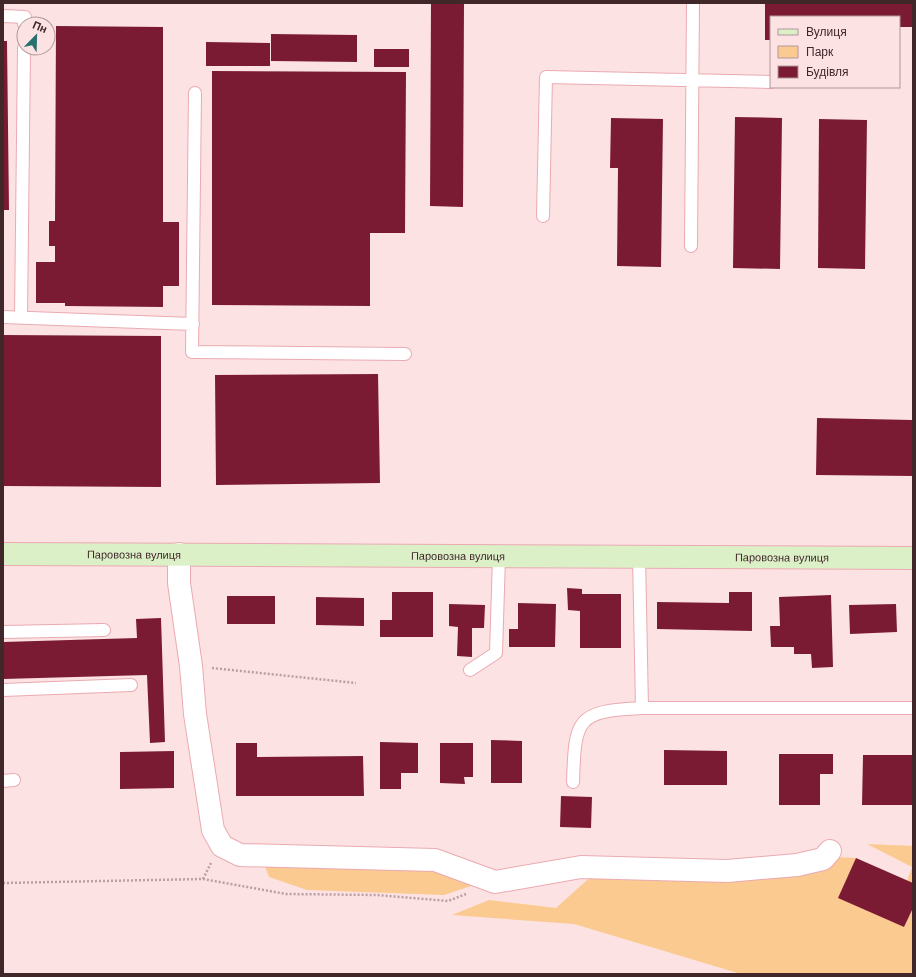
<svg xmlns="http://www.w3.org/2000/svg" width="916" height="977" font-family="Arial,sans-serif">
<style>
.green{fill:#faca91}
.building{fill:#7b1b33}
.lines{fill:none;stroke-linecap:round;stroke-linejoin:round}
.service-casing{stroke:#eaaab1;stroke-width:14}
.minor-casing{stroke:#eaaab1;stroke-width:24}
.secondary-casing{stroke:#eaaab1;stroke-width:24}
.path{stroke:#ba9fa2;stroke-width:2.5;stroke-dasharray:2 2;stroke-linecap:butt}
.service{stroke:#fff;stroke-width:12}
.minor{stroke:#fff;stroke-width:22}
.secondary{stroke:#dcf0c8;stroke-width:22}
.labels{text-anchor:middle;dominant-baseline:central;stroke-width:4;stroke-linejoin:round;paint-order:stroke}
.street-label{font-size:11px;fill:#40272a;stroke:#fde2e4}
</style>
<rect width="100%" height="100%" fill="#fde2e4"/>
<!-- green -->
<path class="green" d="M867,844L913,846V883L907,881L912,867Z
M837,857L856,858L839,898L904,927L913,908L912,974H741L574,924L452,915L489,900L556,908L597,871Z
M264,864L428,867L477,884L444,895L307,890L269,877Z"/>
<!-- building -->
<path class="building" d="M431,3H464L463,207L430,206Z
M765,3H913V27H899V17H771V40H765Z
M56,26L163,27V222H179V286H163V307L65,306V303H36V262H55V246H49V221H55Z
M271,34L357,35V62L271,61Z
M3,41H7L9,210H3Z
M206,42L270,43V66H206Z
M374,49H409V67H374Z
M212,71L406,72L405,233H370V306L212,305Z
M735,117L782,118L780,269L733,268Z
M611,118L663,119L661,267L617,266L618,168H610Z
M819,119L867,120L865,269L818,268Z
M3,335L161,336V487L3,486Z
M378,374L380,483L216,485L215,375Z
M817,418L913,420V476L816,475Z
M567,588L582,589V594H621V648H580V611L568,610Z
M392,592H433V637H380V620H392Z
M729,592H752V631L657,629V602L729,603Z
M831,595L833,667L812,668L811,654H794V647H771L770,626H780L779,597Z
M227,596H275V624H227Z
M316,597L364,598V626L316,625Z
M518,603L556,604L555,647H509V629H518Z
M449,604L485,605L484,628H472V657L457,656L458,627L449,626Z
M896,604L897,632L850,634L849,605Z
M161,618L165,742L150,743L147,675L3,679V642L137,638L136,619Z
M491,740L522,741V783H491Z
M380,742L418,743V773H401V789H380Z
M236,743H257V757L363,756L364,796H236Z
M440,743H473V777H464L465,784L440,783Z
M664,750L727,751V785H664Z
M174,751V788L120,789V752Z
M779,754H833V774H820V805H779Z
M863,755H913V805H862Z
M561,796L592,797L591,828L560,827Z
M856,858L913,883V908L904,927L838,898Z"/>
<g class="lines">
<!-- service casing -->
<g class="service-casing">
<path id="service" d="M3,16L25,17L24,24
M195,93L192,352L405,354
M543,216L546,77L771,82
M691,246L693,3
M3,317L193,324
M21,317L24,48
M639,556L642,708H913
M3,632L104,630
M470,670L496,653L499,557
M3,690L131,685
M3,781L14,780
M573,782C575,719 576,711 642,708"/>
</g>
<!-- minor casing -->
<g class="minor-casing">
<path id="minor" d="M179,554V583L191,666L195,714L213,830L222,846L240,855L435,860L495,882L581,867L727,871L797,865L823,859L830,851"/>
</g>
<!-- secondary casing -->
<g class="secondary-casing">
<g id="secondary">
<path id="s1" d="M3,554L913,558"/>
</g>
</g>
<!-- path -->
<path class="path" d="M212,668L356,683
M203,879L211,863
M3,883L203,879L286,894L377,895L448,901L466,894"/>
<!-- service -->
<use href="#service" class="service"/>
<!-- minor -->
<use href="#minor" class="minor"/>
<!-- secondary -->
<use href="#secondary" class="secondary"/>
</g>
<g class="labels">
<!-- street labels -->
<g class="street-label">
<text stroke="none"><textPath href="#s1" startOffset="131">Паровозна вулиця</textPath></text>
<text stroke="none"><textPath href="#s1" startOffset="455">Паровозна вулиця</textPath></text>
<text stroke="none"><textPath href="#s1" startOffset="779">Паровозна вулиця</textPath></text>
</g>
</g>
<!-- border -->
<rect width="916" height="977" fill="none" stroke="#40272a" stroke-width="8"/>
<!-- legend -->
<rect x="770" y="16" width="130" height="72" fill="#fde2e4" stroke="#b1979a"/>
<rect x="778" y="29" width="20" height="6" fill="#dcf0c8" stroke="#b1979a"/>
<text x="806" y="36" font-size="12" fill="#40272a">Вулиця</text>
<rect x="778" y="46" width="20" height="12" fill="#faca91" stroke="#b1979a"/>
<text x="806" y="56" font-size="12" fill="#40272a">Парк</text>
<rect x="778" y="66" width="20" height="12" fill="#7b1b33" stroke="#b1979a"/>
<text x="806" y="76" font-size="12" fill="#40272a">Будівля</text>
<!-- north arrow -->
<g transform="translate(36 36) rotate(23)"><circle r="19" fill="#fde2e4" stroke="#b1979a"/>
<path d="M0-3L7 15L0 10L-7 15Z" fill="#26706d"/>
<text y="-6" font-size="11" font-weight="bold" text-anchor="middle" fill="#40272a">Пн</text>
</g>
</svg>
